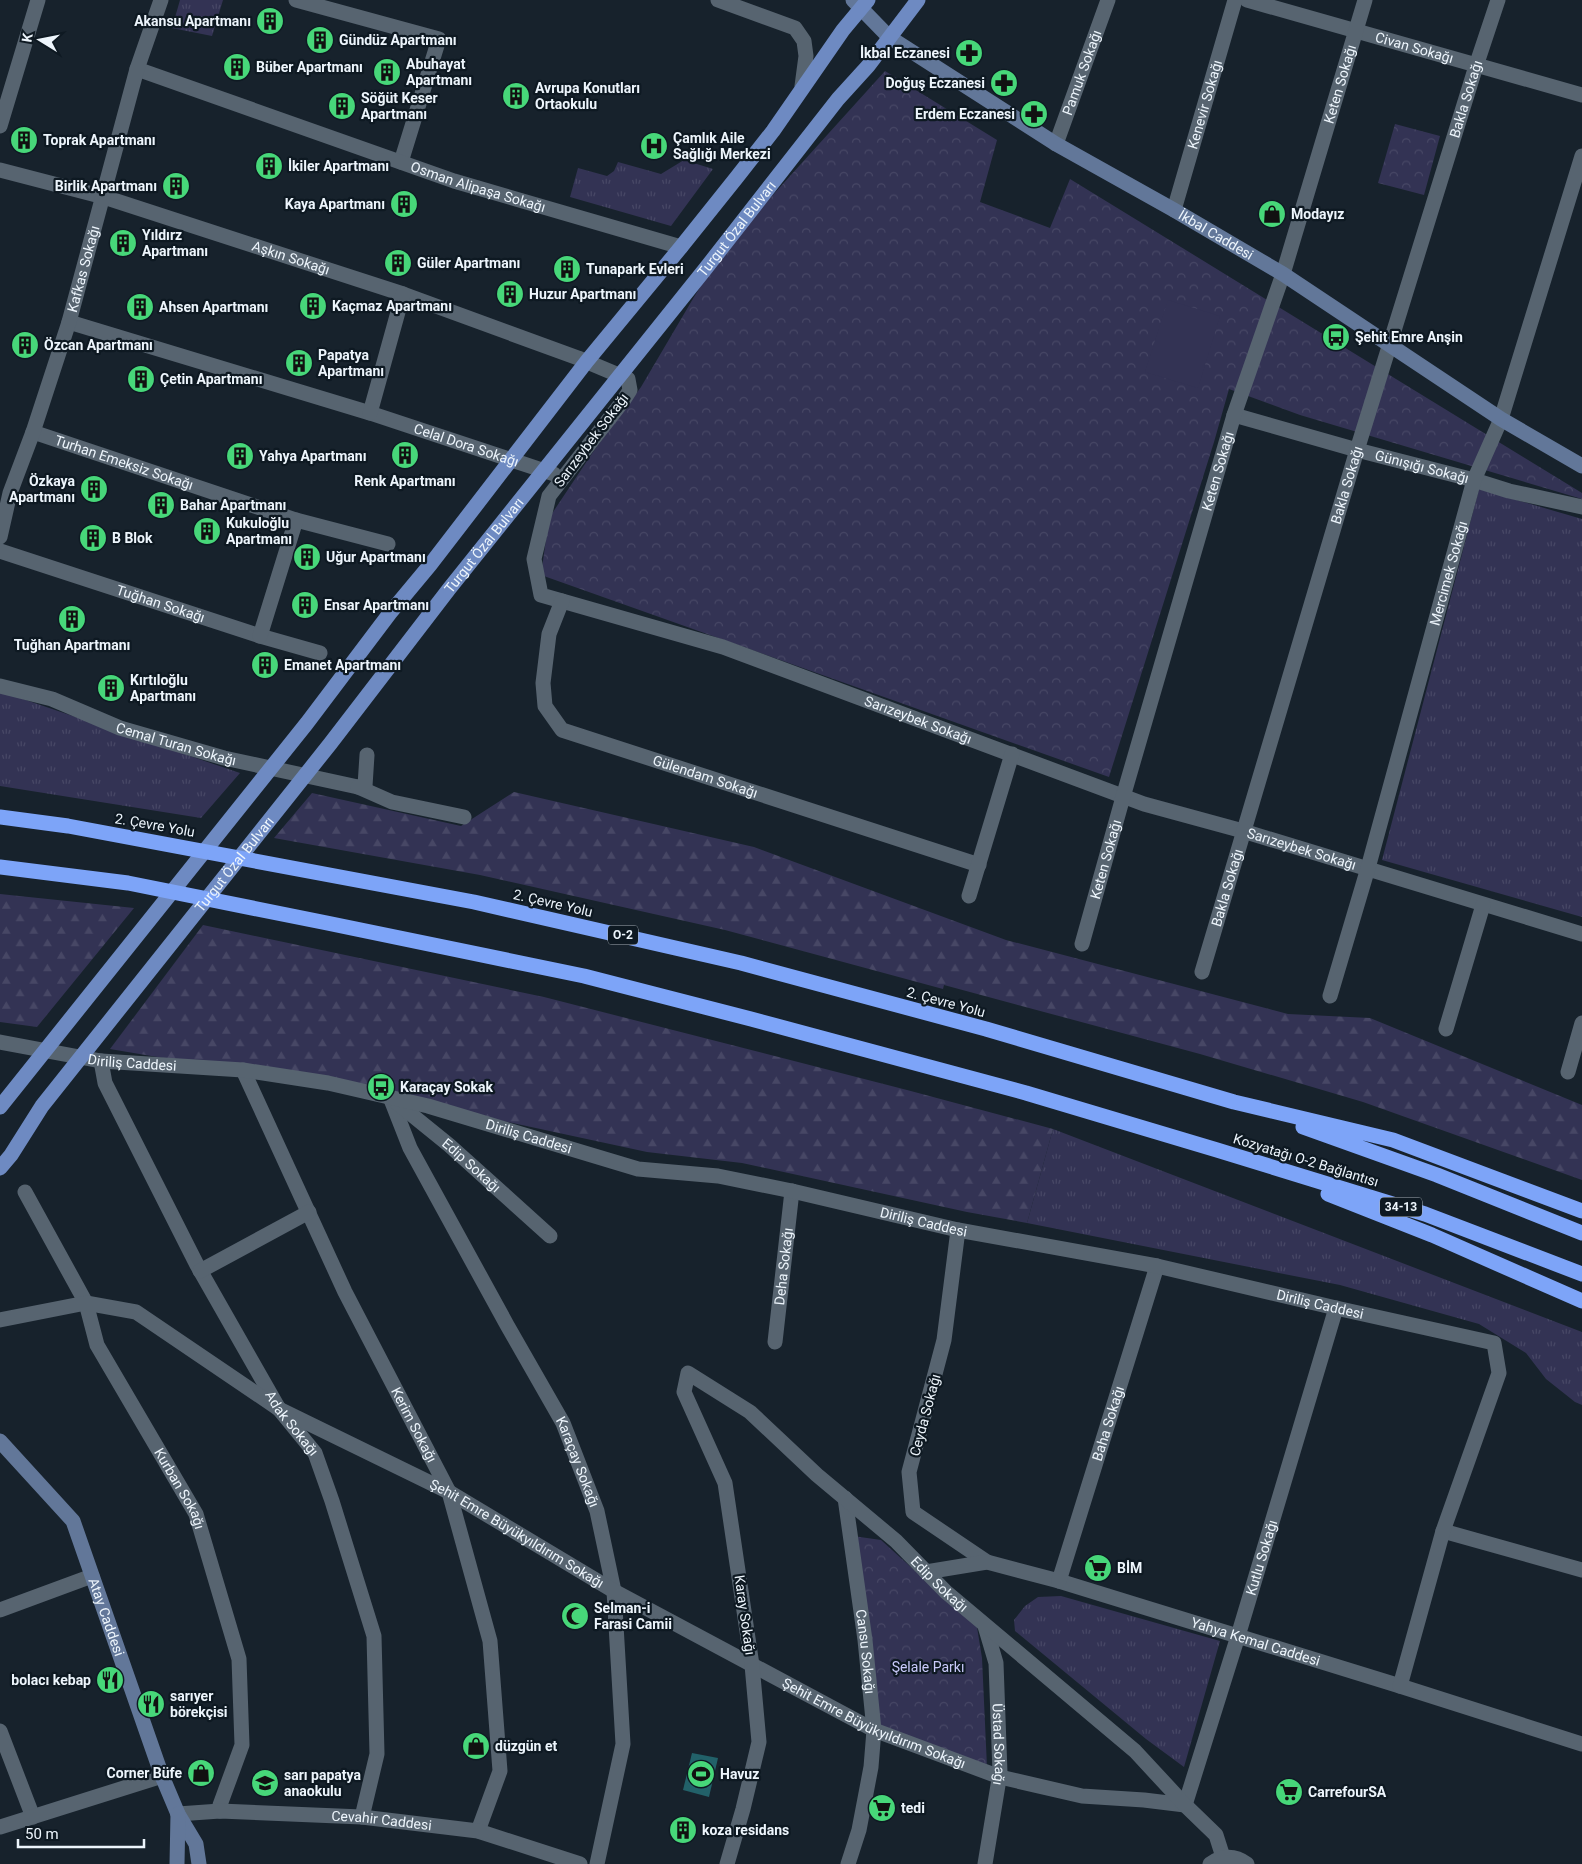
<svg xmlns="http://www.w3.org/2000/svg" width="1582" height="1864" font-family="Roboto,sans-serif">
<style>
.grass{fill:url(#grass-tufts)}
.forest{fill:url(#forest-firs)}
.park{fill:url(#park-crowns)}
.garden{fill:#333354}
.water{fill:#226169}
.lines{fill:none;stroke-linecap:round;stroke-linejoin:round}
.minor{stroke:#576470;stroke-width:15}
.tertiary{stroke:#576470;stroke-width:15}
.secondary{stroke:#627799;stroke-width:15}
.primary{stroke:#6e8ac2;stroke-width:15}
.motorway{stroke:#7da4f8;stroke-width:15}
.labels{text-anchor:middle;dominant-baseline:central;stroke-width:4.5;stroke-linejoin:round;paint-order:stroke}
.shield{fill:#0e1922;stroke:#aab3bb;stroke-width:1}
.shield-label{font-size:12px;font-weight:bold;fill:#edf5fc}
.poi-label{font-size:14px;font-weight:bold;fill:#edf5fc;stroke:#0e1922;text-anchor:start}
.street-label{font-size:14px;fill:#edf5fc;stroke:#0e1922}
.park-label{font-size:14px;fill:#cacbfb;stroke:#0e1922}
</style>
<defs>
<pattern id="grass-tufts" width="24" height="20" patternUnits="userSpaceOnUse" patternTransform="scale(1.25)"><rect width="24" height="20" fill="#333354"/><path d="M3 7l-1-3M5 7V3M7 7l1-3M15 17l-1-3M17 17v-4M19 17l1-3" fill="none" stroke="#474765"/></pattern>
<pattern id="forest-firs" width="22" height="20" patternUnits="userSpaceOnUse" patternTransform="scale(1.25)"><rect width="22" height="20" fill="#333354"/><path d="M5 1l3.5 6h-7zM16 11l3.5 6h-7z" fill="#474765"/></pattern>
<pattern id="park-crowns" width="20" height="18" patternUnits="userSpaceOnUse" patternTransform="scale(1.25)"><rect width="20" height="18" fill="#333354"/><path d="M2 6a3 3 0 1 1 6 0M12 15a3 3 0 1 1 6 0" fill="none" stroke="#474765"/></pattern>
</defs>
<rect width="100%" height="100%" fill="#17222c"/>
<!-- grass -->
<path class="grass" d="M180,0H223L212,36L172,28Z
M684,160L713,169L671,226L570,197L578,168L607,176L614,171L618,162L661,174Z
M1479,489L1582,519V917L1382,860Z
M0,690L17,697L240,773L201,818L0,786Z
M1053,1129L1582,1332V1405L1575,1402L1546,1379L1526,1353L1479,1324L1340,1285L1027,1223Z
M1061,1596L1220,1641L1184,1767L1146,1739L1015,1631L1014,1620L1025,1606L1038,1597Z"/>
<!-- forest -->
<path class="forest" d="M514,792L754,847L1006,940L1288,1014L1370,1018L1582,1105V1180L1363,1102L1200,1054L944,985L943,989L725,930L480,875L274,838L312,793L461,826Z
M0,894L134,908L37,1027L0,1022Z
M203,925L544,997L907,1090L1053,1129L1027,1223L967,1212L742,1163L647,1152L388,1096L110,1049Z"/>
<!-- park -->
<path class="park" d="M885,71L997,140L980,202L1050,228L1070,179L1582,493V499L1300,415L1229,389L1214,442L1109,777L541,575L549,518L593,452L641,387L694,297L724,249Z
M1395,124L1440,136L1424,195L1378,183Z
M853,1536L881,1540L977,1627L982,1658L987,1767L878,1731Z"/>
<!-- garden -->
<path class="garden" d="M1168,300L1220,316L1198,388L1145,372Z"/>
<!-- water -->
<path class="water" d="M692,1753L718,1758L709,1797L683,1790Z"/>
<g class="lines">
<!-- minor -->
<g class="minor">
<path d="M296,0L439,39L401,162"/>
<path d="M718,0L795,28L804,41L806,56L802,86"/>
<path id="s1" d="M1247,0L1582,95"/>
<path id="s2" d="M137,69L454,181L681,247"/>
<path d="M0,126L38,0"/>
<path id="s3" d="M1056,144L1108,0"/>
<path id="s4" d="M0,170L104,197L403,294L578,358L628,379L630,390L623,401L549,496L534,559L541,595L723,647L1144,804L1243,831L1582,934"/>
<path id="s5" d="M1174,210L1235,0"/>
<path id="s6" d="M69,322L370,413L554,474"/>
<path d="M370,413L403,294"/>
<path id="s7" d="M1234,415L1357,450L1474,480L1509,491L1582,507"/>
<path id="s8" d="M33,432L296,520L388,544"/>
<path id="s9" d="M0,537L10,493L33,432L69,322L137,69L161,0"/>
<path id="s10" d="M0,551L260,636L320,653"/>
<path id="s11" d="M562,601L549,634L543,683L545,706L562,730L979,865"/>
<path d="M260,636L296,520"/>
<path id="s12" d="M0,686L52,699L120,728L224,758L358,787L392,802L464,817"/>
<path d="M358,787L365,786L367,755"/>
<path d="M969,896L1012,754"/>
<path id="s13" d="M1082,944L1123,797L1234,415L1283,274L1365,0"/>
<path id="s14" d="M1202,972L1357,450L1476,66L1498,0"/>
<path id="s15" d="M1330,996L1368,868L1474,480L1501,419L1582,156"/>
<path d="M1446,1029L1483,905"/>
<path id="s16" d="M101,1061L105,1083L197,1265L279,1409L315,1453L332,1501L374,1636L377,1754L362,1817"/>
<path id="s17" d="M243,1070L345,1292L449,1492L490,1641L500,1771L478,1831"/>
<path d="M1568,1072L1582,1023"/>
<path id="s18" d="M390,1097L410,1148L507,1325L563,1423L597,1511L614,1591L623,1744L597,1864"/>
<path id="s19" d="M391,1098L449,1145L550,1236"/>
<path id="s20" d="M25,1192L86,1303L97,1345L196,1514L239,1659L242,1745L220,1805V1811"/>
<path d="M958,1230L944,1340L909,1472L913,1512L987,1562"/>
<path d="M200,1271L309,1212"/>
<path id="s21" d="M0,1320L86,1303L136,1312L279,1409L449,1492L614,1591L874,1730L1000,1777L1082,1796L1144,1800L1185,1805"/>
<path id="s22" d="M775,1342L792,1191"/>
<path id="s23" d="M845,1498L865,1640L874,1730L871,1767L859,1830L848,1864"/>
<path d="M1443,1531L1582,1570"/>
<path id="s24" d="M926,1572L987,1562L1059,1581L1400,1686"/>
<path id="s25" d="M1059,1581L1157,1266"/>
<path d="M0,1610L92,1576"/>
<path id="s26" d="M985,1626L996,1663L1000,1773L985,1864"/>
<path d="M0,1731L33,1817"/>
<path id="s27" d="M1185,1805L1238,1636L1336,1308"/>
<path d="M0,1827L162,1776"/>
<path id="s28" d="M727,1864L743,1809L759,1742L752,1665L725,1483L684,1392L688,1373L750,1412L817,1475L896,1541L946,1592L1135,1751L1185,1805L1216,1835L1223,1857"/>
</g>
<!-- tertiary -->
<g class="tertiary">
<path id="s29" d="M0,1042L101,1061L243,1070L328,1083L428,1106L638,1169L718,1176L792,1191L958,1230L1157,1266L1336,1308L1494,1343L1499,1373L1443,1531L1400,1686L1582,1744"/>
<path id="s30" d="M178,1814L220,1811L362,1817L478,1831L580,1864"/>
<path d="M1210,1864C1222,1855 1235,1855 1247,1864"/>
</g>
<!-- secondary -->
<g class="secondary">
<path id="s31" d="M853,0L889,37L1056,144L1174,210L1283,274L1501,419L1582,466"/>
<path id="s32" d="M0,1441L73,1521L162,1776L178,1814L196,1844L199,1864"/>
<path d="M177,1864L178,1814"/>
</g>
<!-- primary -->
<g class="primary">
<path d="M0,1107L307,723L390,613L430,565L587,361L681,247L737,177L773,131L843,30L868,0"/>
<path id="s33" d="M0,1168L11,1155L42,1106L330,744L449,589L706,268L838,99L868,66L918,0"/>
</g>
<!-- motorway -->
<path class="motorway" d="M0,817L68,826L474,902L741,963L986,1029L1234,1102L1393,1140L1582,1211
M0,867L128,883L327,923L584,976L751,1019L1026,1093L1217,1150L1425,1214L1582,1274
M1303,1127L1437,1175L1582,1233
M1328,1194L1432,1235L1582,1301"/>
</g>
<!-- icons -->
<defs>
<g id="building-disc" transform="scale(1.4375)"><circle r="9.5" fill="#47d779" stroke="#0e1922"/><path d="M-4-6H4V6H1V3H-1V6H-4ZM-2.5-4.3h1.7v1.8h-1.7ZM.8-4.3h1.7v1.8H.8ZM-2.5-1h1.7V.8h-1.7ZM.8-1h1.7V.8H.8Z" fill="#111"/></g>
<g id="pharmacy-disc" transform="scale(1.4375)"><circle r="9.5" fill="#47d779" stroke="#0e1922"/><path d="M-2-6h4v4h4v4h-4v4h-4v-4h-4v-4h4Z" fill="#111"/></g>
<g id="hospital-disc" transform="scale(1.4375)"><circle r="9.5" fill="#47d779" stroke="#0e1922"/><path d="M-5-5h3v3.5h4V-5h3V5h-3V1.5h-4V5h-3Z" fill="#111"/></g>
<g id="shop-disc" transform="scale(1.4375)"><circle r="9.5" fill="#47d779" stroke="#0e1922"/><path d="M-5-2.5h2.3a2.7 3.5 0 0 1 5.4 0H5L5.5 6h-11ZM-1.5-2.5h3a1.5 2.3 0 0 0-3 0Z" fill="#111"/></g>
<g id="bus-disc" transform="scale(1.4375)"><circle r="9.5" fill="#47d779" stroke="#0e1922"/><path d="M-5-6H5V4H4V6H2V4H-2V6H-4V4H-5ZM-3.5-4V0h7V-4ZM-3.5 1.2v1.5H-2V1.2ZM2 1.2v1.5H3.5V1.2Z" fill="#111"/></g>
<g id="supermarket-disc" transform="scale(1.4375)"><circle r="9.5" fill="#47d779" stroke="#0e1922"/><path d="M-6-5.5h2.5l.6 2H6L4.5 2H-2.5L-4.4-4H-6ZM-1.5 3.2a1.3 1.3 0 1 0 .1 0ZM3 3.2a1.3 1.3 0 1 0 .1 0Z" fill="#111"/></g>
<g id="mosque-disc" transform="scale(1.4375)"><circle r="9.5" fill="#47d779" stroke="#0e1922"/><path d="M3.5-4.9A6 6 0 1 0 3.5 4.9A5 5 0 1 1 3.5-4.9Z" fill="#111"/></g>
<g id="restaurant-disc" transform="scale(1.4375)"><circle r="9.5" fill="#47d779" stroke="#0e1922"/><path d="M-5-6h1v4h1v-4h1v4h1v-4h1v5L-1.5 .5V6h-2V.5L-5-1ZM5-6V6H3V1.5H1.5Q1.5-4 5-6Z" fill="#111"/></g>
<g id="stadium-disc" transform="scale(1.4375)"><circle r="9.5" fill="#47d779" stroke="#0e1922"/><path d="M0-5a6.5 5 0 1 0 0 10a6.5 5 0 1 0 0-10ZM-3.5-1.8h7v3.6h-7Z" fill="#111"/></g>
<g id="school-disc" transform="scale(1.4375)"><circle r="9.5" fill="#47d779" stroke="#0e1922"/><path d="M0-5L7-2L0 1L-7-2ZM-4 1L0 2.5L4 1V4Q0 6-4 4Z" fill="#111"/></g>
</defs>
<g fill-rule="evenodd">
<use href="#building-disc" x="270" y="21"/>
<use href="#building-disc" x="320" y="40"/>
<use href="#pharmacy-disc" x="969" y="53"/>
<use href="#building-disc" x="237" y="67"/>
<use href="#building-disc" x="387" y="72"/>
<use href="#pharmacy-disc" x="1004" y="83"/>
<use href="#building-disc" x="516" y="96"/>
<use href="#building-disc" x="342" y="106"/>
<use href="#pharmacy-disc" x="1034" y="114"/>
<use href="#building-disc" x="24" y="140"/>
<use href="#hospital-disc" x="654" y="146"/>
<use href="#building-disc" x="269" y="166"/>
<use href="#building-disc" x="176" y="186"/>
<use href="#building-disc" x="404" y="204"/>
<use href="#shop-disc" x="1272" y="214"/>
<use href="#building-disc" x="123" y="243"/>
<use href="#building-disc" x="398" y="263"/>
<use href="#building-disc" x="567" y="269"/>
<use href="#building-disc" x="510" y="294"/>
<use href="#building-disc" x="313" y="306"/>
<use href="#building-disc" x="140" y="307"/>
<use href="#bus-disc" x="1336" y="337"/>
<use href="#building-disc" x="25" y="345"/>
<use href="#building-disc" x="299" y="363"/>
<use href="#building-disc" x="141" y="379"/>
<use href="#building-disc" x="405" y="455"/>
<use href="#building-disc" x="240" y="456"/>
<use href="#building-disc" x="94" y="489"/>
<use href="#building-disc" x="161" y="505"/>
<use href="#building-disc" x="207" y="531"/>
<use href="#building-disc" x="93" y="538"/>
<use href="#building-disc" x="307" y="557"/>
<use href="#building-disc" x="305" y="605"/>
<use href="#building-disc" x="72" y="619"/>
<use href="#building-disc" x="265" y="665"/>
<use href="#building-disc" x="111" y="688"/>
<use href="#bus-disc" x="381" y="1087"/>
<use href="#supermarket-disc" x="1098" y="1568"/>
<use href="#mosque-disc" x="575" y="1616"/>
<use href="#restaurant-disc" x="110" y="1680"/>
<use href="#restaurant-disc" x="151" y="1704"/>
<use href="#shop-disc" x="476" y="1746"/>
<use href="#shop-disc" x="201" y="1773"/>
<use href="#stadium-disc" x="701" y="1774"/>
<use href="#school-disc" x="265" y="1783"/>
<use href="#supermarket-disc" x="1289" y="1792"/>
<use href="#supermarket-disc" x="882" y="1808"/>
<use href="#building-disc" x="683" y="1830"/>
</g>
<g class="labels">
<!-- shield labels -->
<g class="shield">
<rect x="608" y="925.5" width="30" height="19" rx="4"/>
<rect x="1380" y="1197.5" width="42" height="19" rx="4"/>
</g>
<g class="shield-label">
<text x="623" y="935">O-2</text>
<text x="1401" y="1207">34-13</text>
</g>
<!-- poi labels -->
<g class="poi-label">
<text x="251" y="21" text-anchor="end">Akansu Apartmanı</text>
<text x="339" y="40">Gündüz Apartmanı</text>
<text x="950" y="53" text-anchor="end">İkbal Eczanesi</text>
<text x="406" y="64">Abuhayat<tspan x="406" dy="16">Apartmanı</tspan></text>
<text x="256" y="67">Büber Apartmanı</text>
<text x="985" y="83" text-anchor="end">Doğuş Eczanesi</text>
<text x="535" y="88">Avrupa Konutları<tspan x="535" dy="16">Ortaokulu</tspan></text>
<text x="361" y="98">Söğüt Keser<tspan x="361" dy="16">Apartmanı</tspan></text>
<text x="1015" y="114" text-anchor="end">Erdem Eczanesi</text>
<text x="673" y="138">Çamlık Aile<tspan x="673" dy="16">Sağlığı Merkezi</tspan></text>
<text x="43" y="140">Toprak Apartmanı</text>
<text x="288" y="166">İkiler Apartmanı</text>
<text x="157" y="186" text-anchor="end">Birlik Apartmanı</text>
<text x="385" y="204" text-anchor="end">Kaya Apartmanı</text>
<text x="1291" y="214">Modayız</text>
<text x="142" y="235">Yıldırz<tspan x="142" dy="16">Apartmanı</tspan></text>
<text x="417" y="263">Güler Apartmanı</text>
<text x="586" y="269">Tunapark Evleri</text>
<text x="529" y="294">Huzur Apartmanı</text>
<text x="332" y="306">Kaçmaz Apartmanı</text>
<text x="159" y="307">Ahsen Apartmanı</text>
<text x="1355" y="337">Şehit Emre Anşin</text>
<text x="44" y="345">Özcan Apartmanı</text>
<text x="318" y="355">Papatya<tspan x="318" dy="16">Apartmanı</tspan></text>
<text x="160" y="379">Çetin Apartmanı</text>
<text x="259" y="456">Yahya Apartmanı</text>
<text x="75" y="481" text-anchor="end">Özkaya<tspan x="75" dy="16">Apartmanı</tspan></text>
<text x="405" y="481" text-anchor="middle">Renk Apartmanı</text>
<text x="180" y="505">Bahar Apartmanı</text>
<text x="226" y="523">Kukuloğlu<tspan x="226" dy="16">Apartmanı</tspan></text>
<text x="112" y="538">B Blok</text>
<text x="326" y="557">Uğur Apartmanı</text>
<text x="324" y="605">Ensar Apartmanı</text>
<text x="72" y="645" text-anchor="middle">Tuğhan Apartmanı</text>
<text x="284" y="665">Emanet Apartmanı</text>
<text x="130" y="680">Kırtıloğlu<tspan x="130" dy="16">Apartmanı</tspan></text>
<text x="400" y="1087">Karaçay Sokak</text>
<text x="1117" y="1568">BİM</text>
<text x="594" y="1608">Selman-i<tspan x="594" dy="16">Farasi Camii</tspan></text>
<text x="91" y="1680" text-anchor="end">bolacı kebap</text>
<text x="170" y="1696">sarıyer<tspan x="170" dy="16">börekçisi</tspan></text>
<text x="495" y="1746">düzgün et</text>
<text x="182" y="1773" text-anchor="end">Corner Büfe</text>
<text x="720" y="1774">Havuz</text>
<text x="284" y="1775">sarı papatya<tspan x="284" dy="16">anaokulu</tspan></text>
<text x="1308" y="1792">CarrefourSA</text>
<text x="901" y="1808">tedi</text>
<text x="702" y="1830">koza residans</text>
</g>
<!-- street labels -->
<g class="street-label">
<text stroke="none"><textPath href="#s1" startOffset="174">Civan Sokağı</textPath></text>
<text stroke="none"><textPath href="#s3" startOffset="76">Pamuk Sokağı</textPath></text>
<text stroke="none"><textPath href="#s13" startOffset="898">Keten Sokağı</textPath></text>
<text stroke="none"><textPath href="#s14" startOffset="912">Bakla Sokağı</textPath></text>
<text stroke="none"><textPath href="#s5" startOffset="110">Kenevir Sokağı</textPath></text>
<text stroke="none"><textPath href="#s2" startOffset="361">Osman Alipaşa Sokağı</textPath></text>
<text stroke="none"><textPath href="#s33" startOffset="1194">Turgut Özal Bulvarı</textPath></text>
<text stroke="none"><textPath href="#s31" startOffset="434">İkbal Caddesi</textPath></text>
<text stroke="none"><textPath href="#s4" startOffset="304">Aşkın Sokağı</textPath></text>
<text stroke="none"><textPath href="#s9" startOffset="281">Kafkas Sokağı</textPath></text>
<text transform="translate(591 440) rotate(-53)">Sarızeybek Sokağı</text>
<text stroke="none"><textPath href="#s6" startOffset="416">Celal Dora Sokağı</textPath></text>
<text stroke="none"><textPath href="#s8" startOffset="96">Turhan Emeksiz Sokağı</textPath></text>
<text stroke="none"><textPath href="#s7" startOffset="195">Günışığı Sokağı</textPath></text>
<text stroke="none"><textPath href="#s13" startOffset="492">Keten Sokağı</textPath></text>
<text stroke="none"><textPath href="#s14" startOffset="508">Bakla Sokağı</textPath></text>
<text stroke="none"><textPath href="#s33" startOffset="789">Turgut Özal Bulvarı</textPath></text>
<text stroke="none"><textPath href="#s15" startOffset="439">Mercimek Sokağı</textPath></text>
<text stroke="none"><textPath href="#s10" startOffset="169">Tuğhan Sokağı</textPath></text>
<text stroke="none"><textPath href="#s4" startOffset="1306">Sarızeybek Sokağı</textPath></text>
<text stroke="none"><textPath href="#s12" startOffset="186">Cemal Turan Sokağı</textPath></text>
<text stroke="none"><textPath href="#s11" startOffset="288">Gülendam Sokağı</textPath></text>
<text transform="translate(155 825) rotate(10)">2. Çevre Yolu</text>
<text stroke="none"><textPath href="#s4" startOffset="1711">Sarızeybek Sokağı</textPath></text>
<text stroke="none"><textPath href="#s13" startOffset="88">Keten Sokağı</textPath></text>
<text stroke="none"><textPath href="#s33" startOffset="384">Turgut Özal Bulvarı</textPath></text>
<text stroke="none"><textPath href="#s14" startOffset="88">Bakla Sokağı</textPath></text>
<text transform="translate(553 903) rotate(13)">2. Çevre Yolu</text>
<text transform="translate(946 1002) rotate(15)">2. Çevre Yolu</text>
<text stroke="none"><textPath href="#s29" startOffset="134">Diriliş Caddesi</textPath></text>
<text stroke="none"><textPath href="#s29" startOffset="539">Diriliş Caddesi</textPath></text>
<text transform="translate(1306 1160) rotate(17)">Kozyatağı O-2 Bağlantısı</text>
<text stroke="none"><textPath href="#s19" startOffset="105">Edip Sokağı</textPath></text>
<text stroke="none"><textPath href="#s29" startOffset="944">Diriliş Caddesi</textPath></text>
<text stroke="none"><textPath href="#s22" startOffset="76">Deha Sokağı</textPath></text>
<text stroke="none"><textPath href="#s29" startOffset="1349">Diriliş Caddesi</textPath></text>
<text transform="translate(925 1415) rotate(-75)">Ceyda Sokağı</text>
<text stroke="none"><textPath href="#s16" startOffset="411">Adak Sokağı</textPath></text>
<text stroke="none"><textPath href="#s25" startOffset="165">Baha Sokağı</textPath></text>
<text stroke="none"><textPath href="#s17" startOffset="394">Kerim Sokağı</textPath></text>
<text stroke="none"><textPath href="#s18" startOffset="411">Karaçay Sokağı</textPath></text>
<text stroke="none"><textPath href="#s20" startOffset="336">Kurban Sokağı</textPath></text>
<text stroke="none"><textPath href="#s21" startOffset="580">Şehit Emre Büyükyıldırım Sokağı</textPath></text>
<text stroke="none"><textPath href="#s27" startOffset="259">Kutlu Sokağı</textPath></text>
<text stroke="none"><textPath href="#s28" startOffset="836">Edip Sokağı</textPath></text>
<text transform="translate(745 1615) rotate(82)">Karay Sokağı</text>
<text stroke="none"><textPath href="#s32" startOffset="210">Atay Caddesi</textPath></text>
<text stroke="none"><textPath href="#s24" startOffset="342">Yahya Kemal Caddesi</textPath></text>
<text stroke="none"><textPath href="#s23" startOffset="155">Cansu Sokağı</textPath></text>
<text stroke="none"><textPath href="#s21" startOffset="985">Şehit Emre Büyükyıldırım Sokağı</textPath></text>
<text stroke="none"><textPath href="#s26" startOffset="120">Üstad Sokağı</textPath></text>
<text stroke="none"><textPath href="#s30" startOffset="204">Cevahir Caddesi</textPath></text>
</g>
<!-- park labels -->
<g class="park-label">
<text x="928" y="1667">Şelale Parkı</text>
</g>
</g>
<!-- north arrow -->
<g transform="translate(40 40) rotate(280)" stroke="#0e1922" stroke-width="4" paint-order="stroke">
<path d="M0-4L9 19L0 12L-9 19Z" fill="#edf5fc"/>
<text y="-8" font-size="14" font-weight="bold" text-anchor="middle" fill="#edf5fc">K</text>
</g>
<!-- scale -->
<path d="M18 1839v8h126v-8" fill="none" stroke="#edf5fc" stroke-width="2.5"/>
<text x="25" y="1839" font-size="15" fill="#edf5fc" stroke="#0e1922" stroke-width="4" paint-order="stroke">50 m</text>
</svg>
